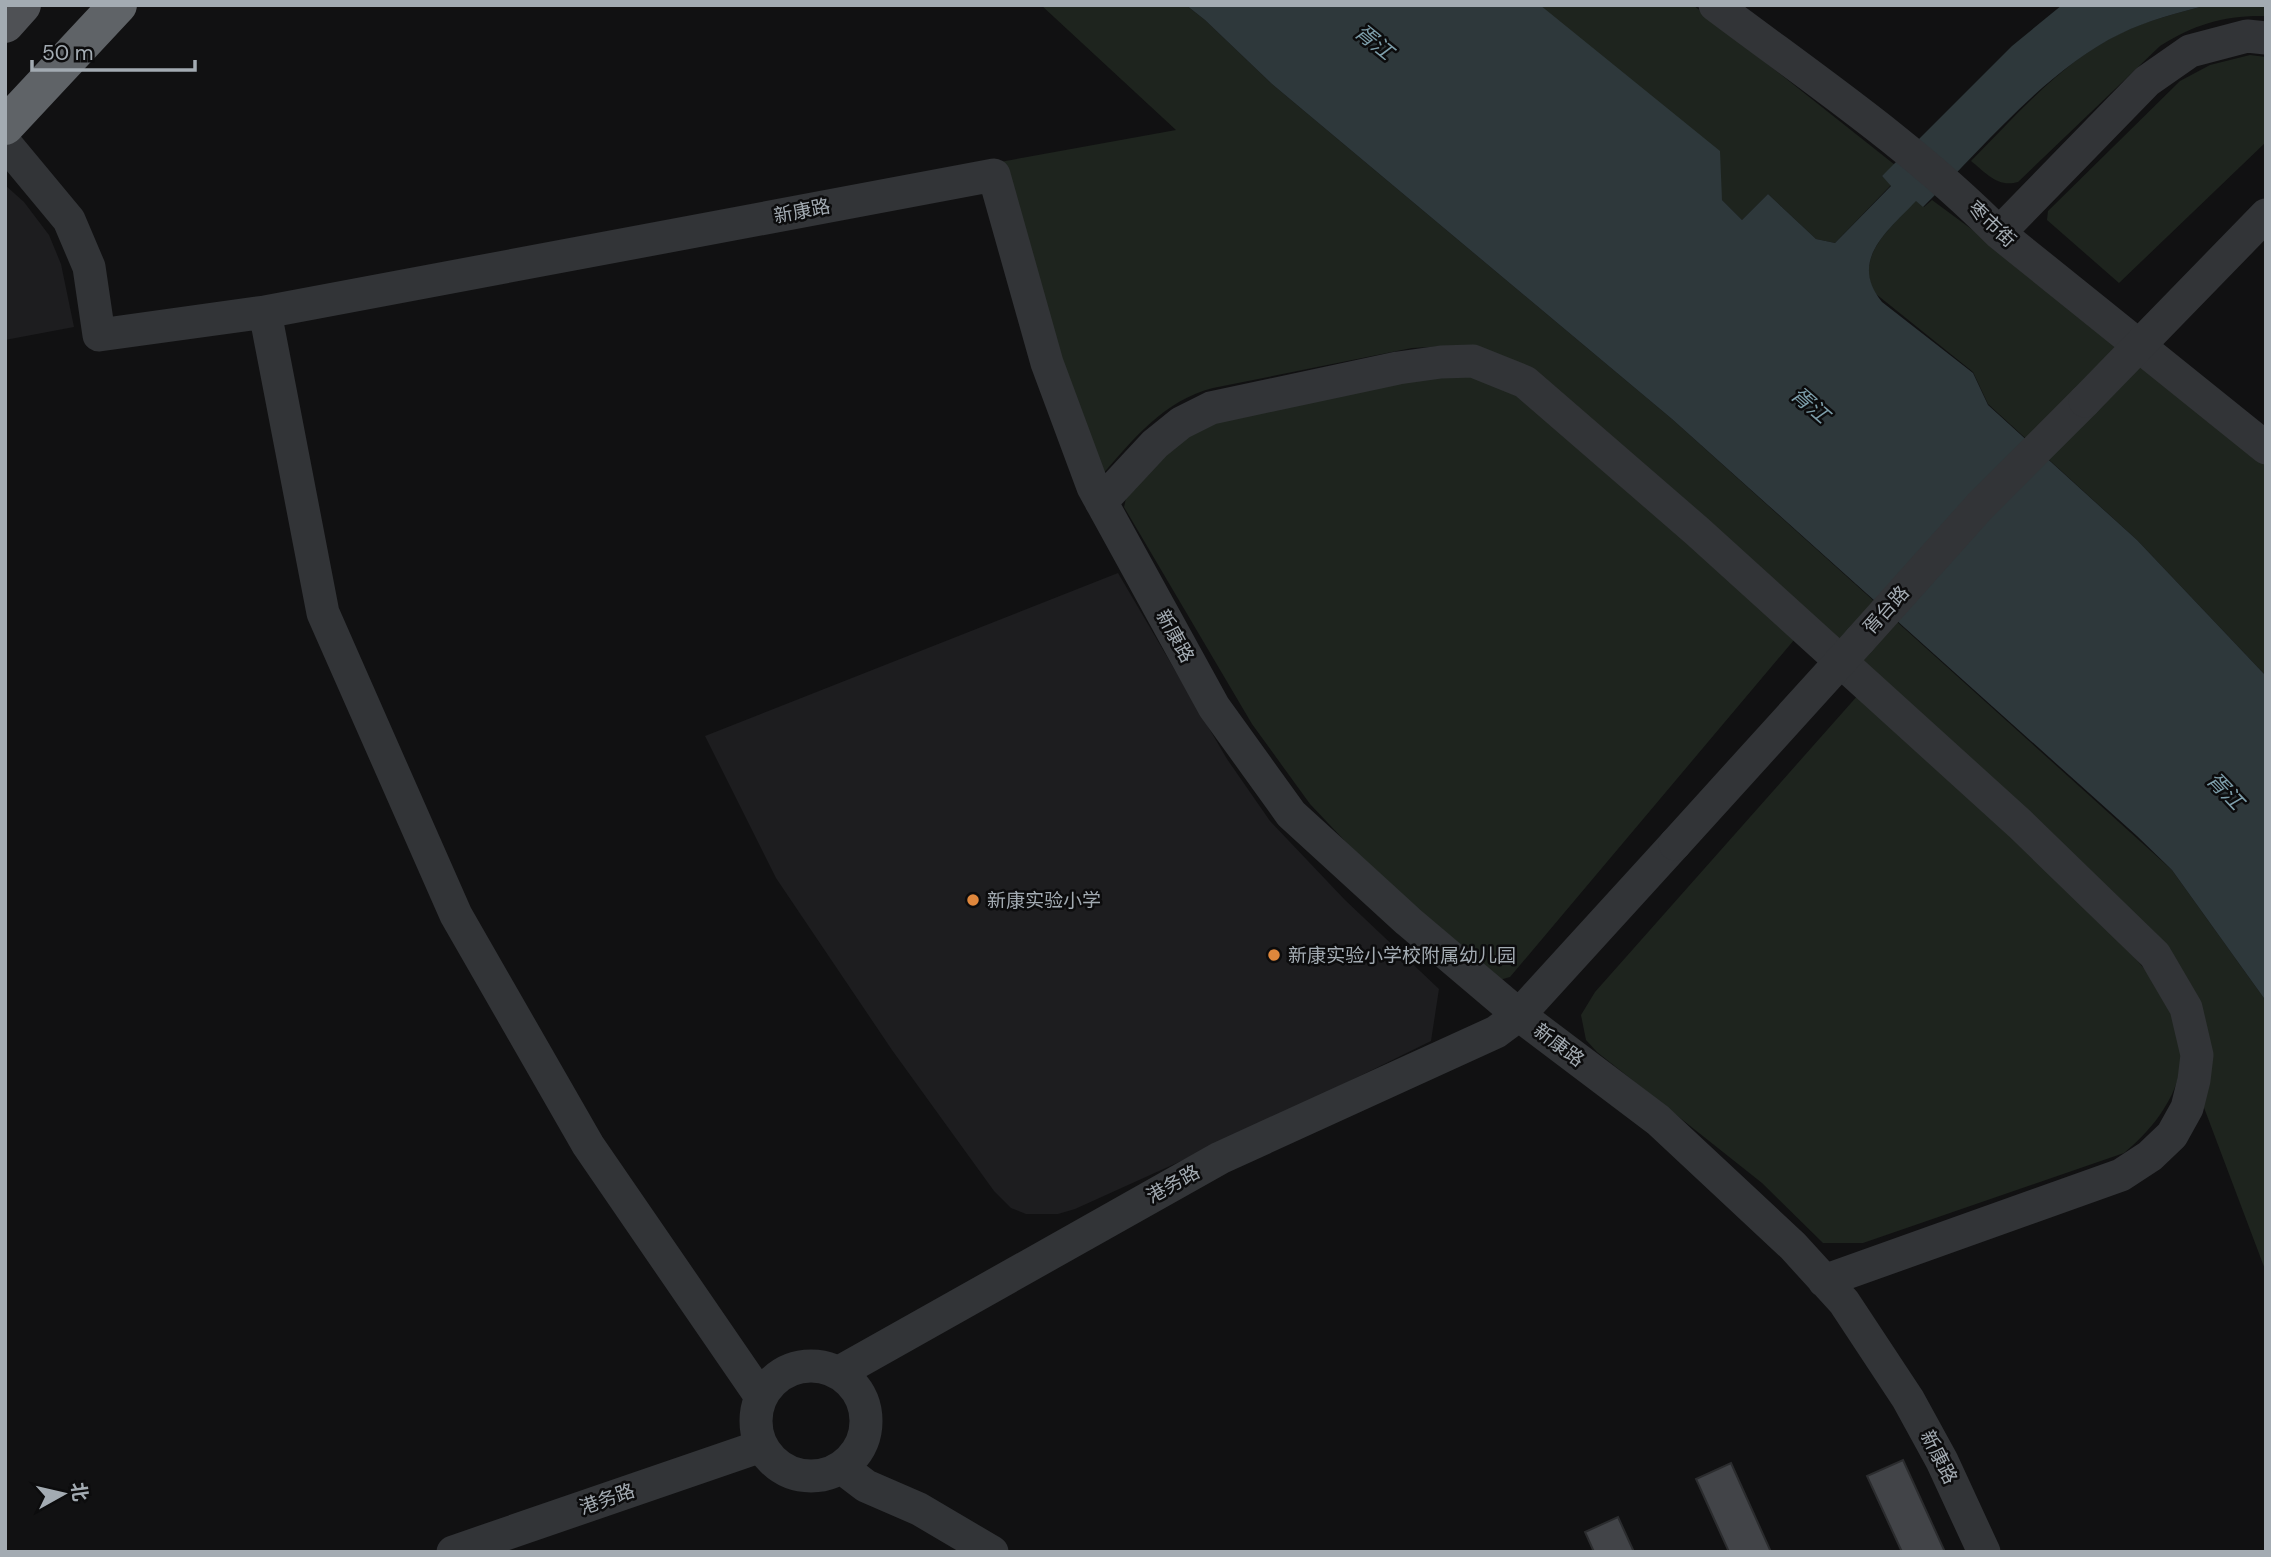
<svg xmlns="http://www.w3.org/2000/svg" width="2271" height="1557" font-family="'DM Sans','Noto Sans SC',sans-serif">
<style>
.built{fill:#1d1d1f}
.green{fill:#1e241e}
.water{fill:#2e383b}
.building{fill:#424448;stroke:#2b2c2e;stroke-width:2}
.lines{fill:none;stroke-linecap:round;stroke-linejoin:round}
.minor{stroke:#323437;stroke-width:33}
.major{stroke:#4f5155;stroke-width:38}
.highway{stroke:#5f6367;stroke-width:38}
.minor-bridge{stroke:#323437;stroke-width:33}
.poi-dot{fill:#df873c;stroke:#0c0c0d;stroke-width:2.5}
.labels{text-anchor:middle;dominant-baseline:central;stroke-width:5;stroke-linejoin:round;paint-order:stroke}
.street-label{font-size:19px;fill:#a3abb2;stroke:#0c0c0d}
.poi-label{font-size:19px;fill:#a3abb2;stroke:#0c0c0d;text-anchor:start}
.water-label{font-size:21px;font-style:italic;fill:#7d9eaa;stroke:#0c0c0d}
</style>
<rect width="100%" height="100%" fill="#111112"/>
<!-- built -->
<path class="built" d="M5,185L24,202L49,235L61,264L74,327L5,340Z
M1118,573L1227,759L1270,821L1345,900L1439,989L1431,1041L1254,1128L1075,1209L1058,1214H1026L1011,1208L994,1191L892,1050L776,878L705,736Z"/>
<!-- green -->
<path class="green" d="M1041,5H1186L1205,20L1272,84L1672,419L2172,870L2266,1001V1272L2203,1105L2201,1014L1545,381L1449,346L1412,348L1213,388C1165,400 1133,439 1102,475L1059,365L1000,162L1176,130Z
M1540,5H1693L1895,165L1882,176L1891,185L1835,243L1816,239L1768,194L1742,220L1722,200L1720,192Z
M2207,5H2266V16C2225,15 2195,24 2160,46L2018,182C1998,188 1986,173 1971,161C2017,115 2061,62 2121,33C2148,20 2178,13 2207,5Z
M2250,55L2266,57V142L2119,283L2047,220L2048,211L2180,81L2210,65Z
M1916,200L1924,207L1932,200L2157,366L2266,454V676L2137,540L1988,404L1973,372L1876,294C1852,257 1893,226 1916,200Z
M1440,370L1502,381L1799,634L1510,977L1496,981L1460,963L1310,804L1252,724L1124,507L1127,494L1171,447L1208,423Z
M1859,694C1929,758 1999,823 2067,890C2107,931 2157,969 2177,1024C2195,1074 2161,1123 2124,1153L1863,1243H1823L1762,1183L1597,1052L1586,1040L1581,1015L1595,992Z"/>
<!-- water -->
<path class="water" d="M1186,5H1540L1720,151L1722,200L1742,220L1768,194L1816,239L1835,243L1891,186L1882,176L2012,46L2062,5H2207C2178,13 2148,20 2120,34C2047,69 1981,150 1923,207L1916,201C1888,231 1848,260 1882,302L1973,373L1988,405L2137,540L2266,676V1001L2172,870L2137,836L1672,419L1272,84L1205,20Z"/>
<!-- building -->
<path class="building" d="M1903,1460L1945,1552H1902L1867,1476Z
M1731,1463L1771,1552H1729L1696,1479Z
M1618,1517L1634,1552H1594L1585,1532Z"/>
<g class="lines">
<!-- minor -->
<path class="minor" d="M1715,5C1812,78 1914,147 1999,233L2266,448
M5,143L69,220L89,267L99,335L265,312L323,613L456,915L588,1145L761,1397
M1999,233L2147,81L2190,51L2247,36L2266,38
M265,312L994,175L1047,363L1093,487L1214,707L1291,814L1408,921L1519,1015L1658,1120L1793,1246L1844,1302L1908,1399L1942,1461L1984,1552
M1101,502L1155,444L1181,423L1211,408L1398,368L1441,362L1473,361L1525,382L1697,531L2020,824L2155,955L2186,1008L2197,1055L2194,1080L2187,1108L2172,1135L2150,1156L2121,1175L1824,1281
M1860,640L1980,506L2085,401
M756 1421a55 55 0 1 1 110 0a55 55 0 1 1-110 0Z
M838,1373L1220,1158L1496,1032L1519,1015L1675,844
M841,1467L866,1486L919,1509L992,1552
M453,1552L761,1446"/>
<!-- major -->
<path class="major" d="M5,24L22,5"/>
<!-- highway -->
<path class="highway" d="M5,126L118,5"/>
<!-- minor-bridge -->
<path class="minor-bridge" d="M2085,401L2266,215
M1675,844L1860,640"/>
</g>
<!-- markers -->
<g class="poi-dot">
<circle cx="973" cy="900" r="7"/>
<circle cx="1274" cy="955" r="7"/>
</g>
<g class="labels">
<!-- street labels -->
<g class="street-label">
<text transform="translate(802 211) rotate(-11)">新康路</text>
<text transform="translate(1992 224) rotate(43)">枣市街</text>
<text transform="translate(1886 610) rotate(-48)">胥台路</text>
<text transform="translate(1175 636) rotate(61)">新康路</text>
<text transform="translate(1559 1045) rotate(37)">新康路</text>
<text transform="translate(1173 1184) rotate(-29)">港务路</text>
<text transform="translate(1939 1457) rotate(63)">新康路</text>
<text transform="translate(607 1499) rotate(-19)">港务路</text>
</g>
<!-- poi labels -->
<g class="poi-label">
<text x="987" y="900">新康实验小学</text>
<text x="1288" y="955">新康实验小学校附属幼儿园</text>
</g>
<!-- water labels -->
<g class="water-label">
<text transform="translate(1374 42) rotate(39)">胥江</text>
<text transform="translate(1810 405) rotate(41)">胥江</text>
<text transform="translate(2225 791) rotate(46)">胥江</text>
</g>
</g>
<!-- border -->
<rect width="2271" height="1557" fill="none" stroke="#a3abb2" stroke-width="14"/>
<!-- north arrow -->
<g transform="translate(63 1494) rotate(82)" stroke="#0c0c0d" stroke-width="5" paint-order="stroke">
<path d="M0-5L12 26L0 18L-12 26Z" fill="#a3abb2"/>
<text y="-10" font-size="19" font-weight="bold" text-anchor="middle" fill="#a3abb2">北</text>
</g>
<!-- scale -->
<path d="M32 60v10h163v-10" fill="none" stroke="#a3abb2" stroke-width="3.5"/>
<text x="42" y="60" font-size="21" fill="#a3abb2" stroke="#0c0c0d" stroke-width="5" paint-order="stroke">50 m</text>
</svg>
